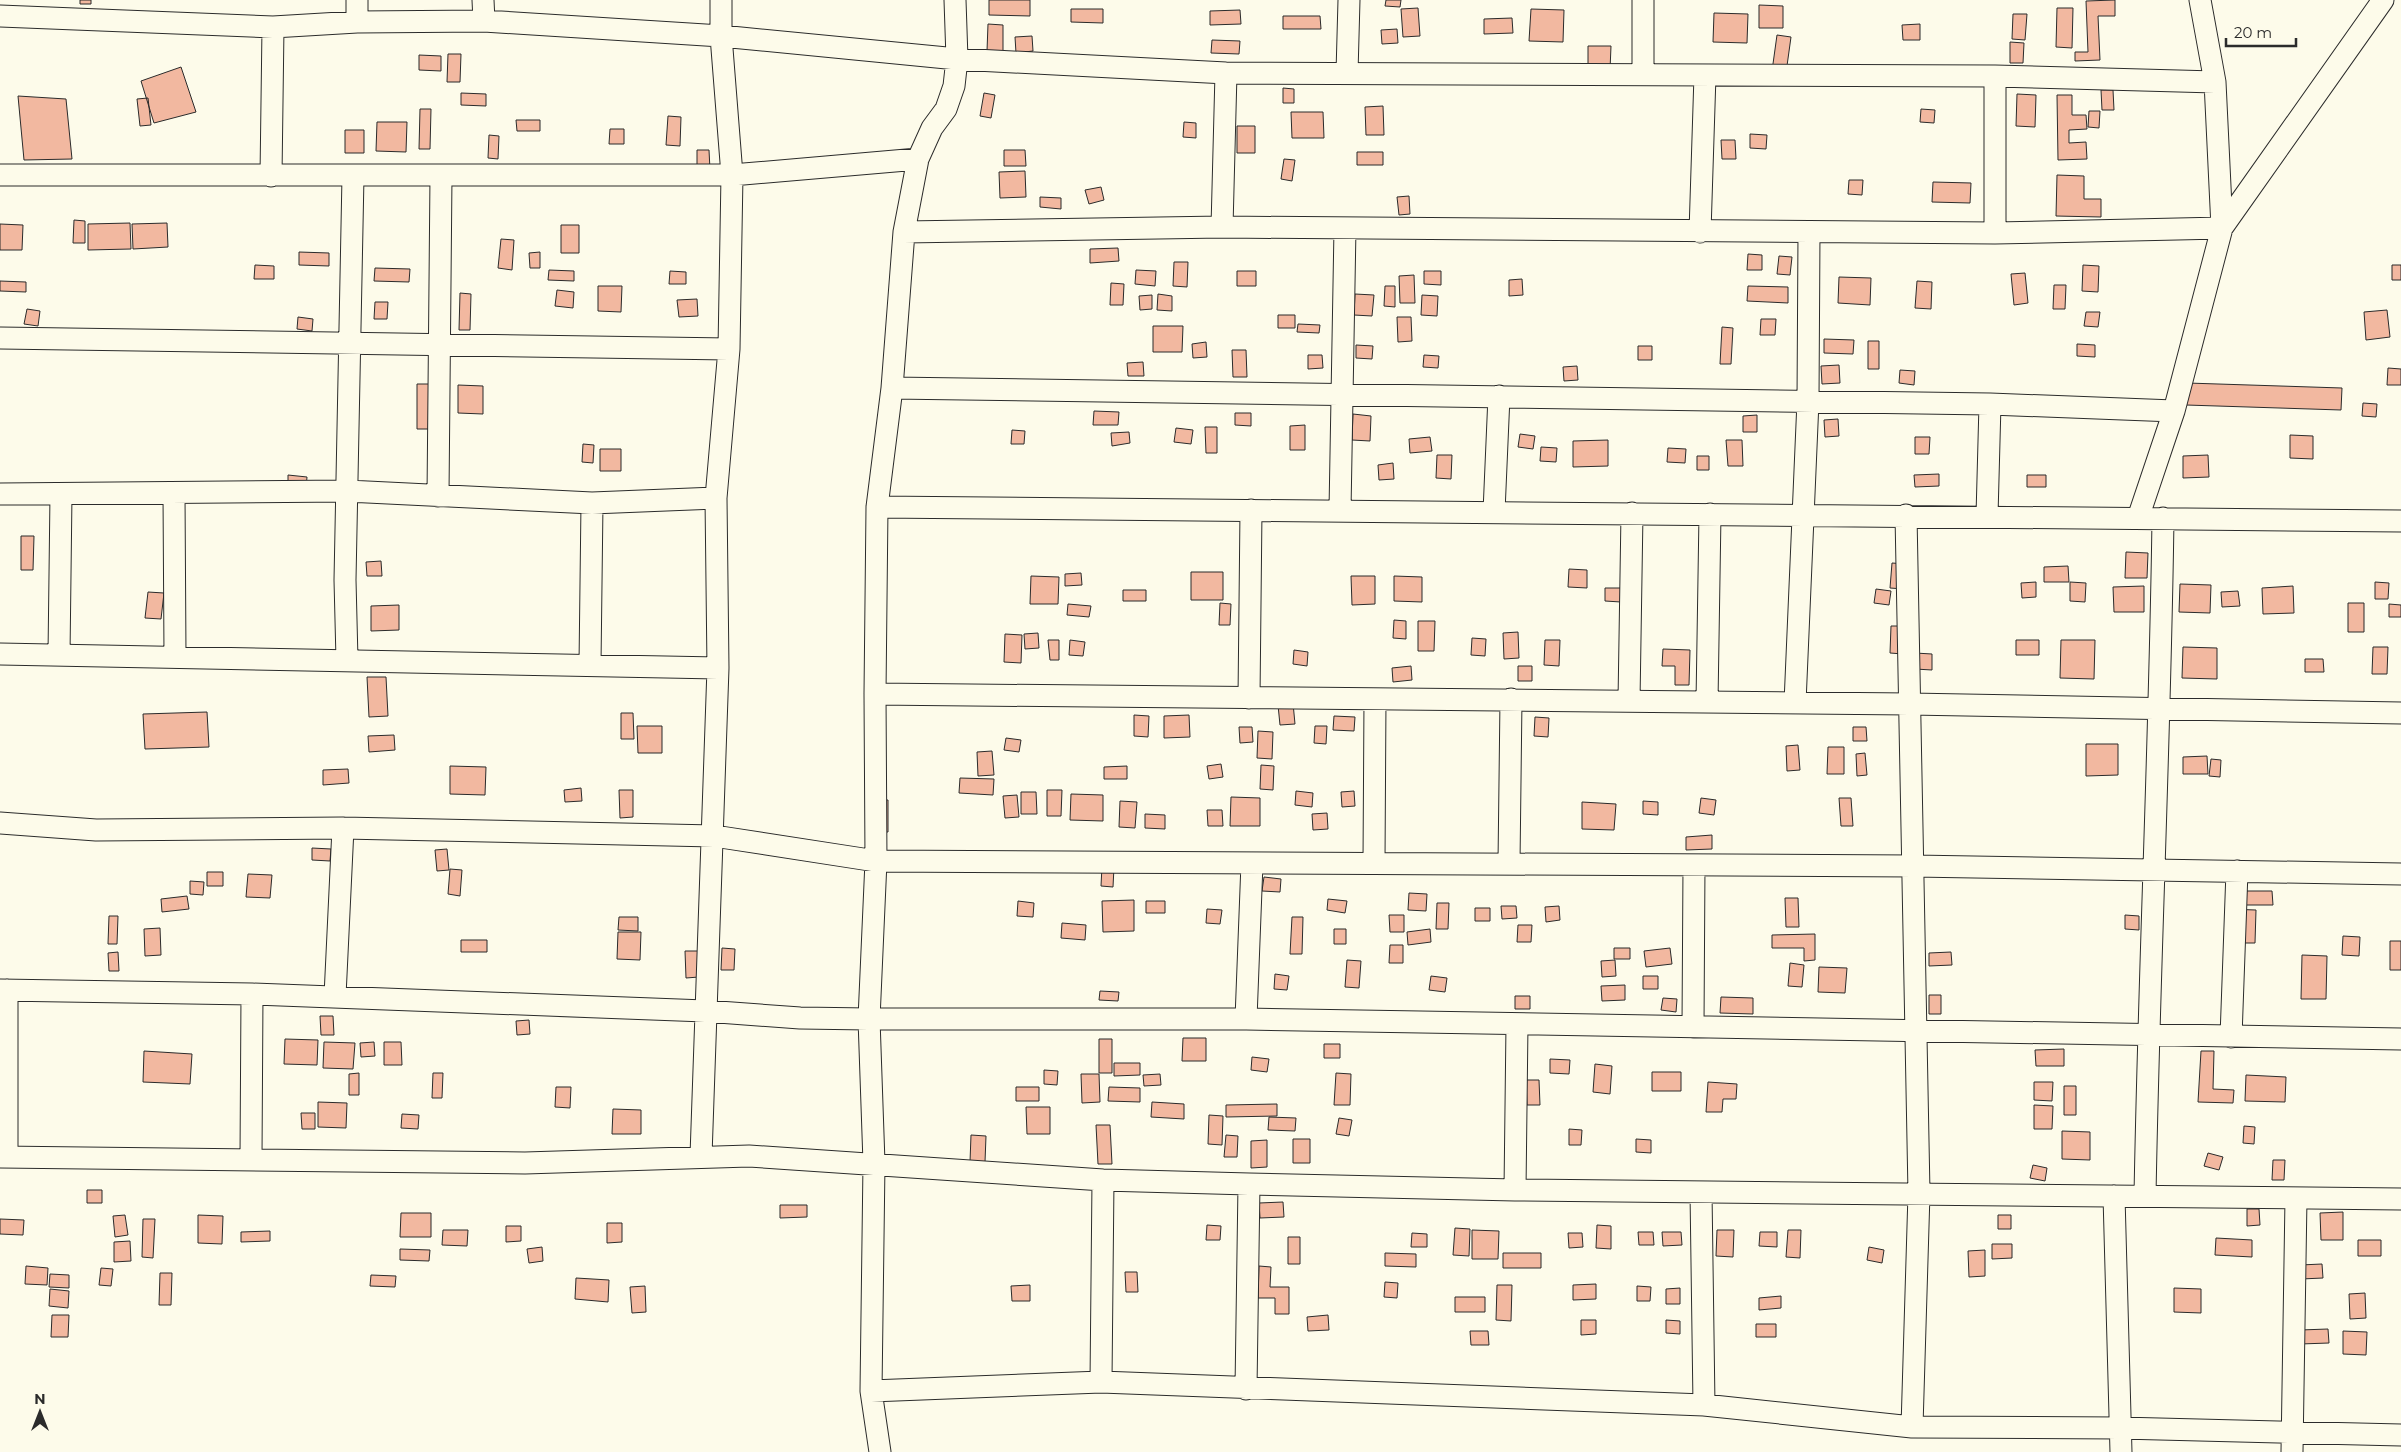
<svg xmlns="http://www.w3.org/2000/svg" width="2401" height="1452" font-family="Montserrat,sans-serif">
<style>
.building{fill:#f2b8a0;stroke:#2b2b2b}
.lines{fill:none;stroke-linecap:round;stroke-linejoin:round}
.minor-casing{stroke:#2b2b2b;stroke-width:23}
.minor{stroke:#fdfbea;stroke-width:21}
</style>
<rect width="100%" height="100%" fill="#fdfbea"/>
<!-- building -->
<path class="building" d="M80,0H91V4H80Z
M989,0H1030V16L989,15Z
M1386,0H1401L1400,7L1385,6Z
M2115,0V16H2098L2100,60L2075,61V52H2088L2086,1Z
M1759,5L1783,6V28H1759Z
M1418,8L1420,36L1403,37L1401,9Z
M2057,8H2073L2072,48L2056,47Z
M1071,9H1103V23L1071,22Z
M1531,9L1564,10L1563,42L1529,41Z
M1240,10L1241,24L1210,25V11Z
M1714,13L1748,14L1747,43L1713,42Z
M2013,14H2027L2025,40L2012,39Z
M1283,16H1320L1321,29H1283Z
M1512,18L1513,33L1484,34V19Z
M988,24L1003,25V51H987Z
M1920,24V40H1903L1902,25Z
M1397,29L1398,43L1382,44L1381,30Z
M1777,35L1791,37L1786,73L1772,71Z
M1032,36L1033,51L1016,53L1015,37Z
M1212,40L1240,41L1239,54L1211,53Z
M2010,42L2024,43L2023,63H2010Z
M1588,46H1611L1610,70H1588Z
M448,54H461L460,82H447Z
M419,55L441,56V71L419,70Z
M181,67L196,112L154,123L141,81Z
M1283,88L1294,89V103H1283Z
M2101,90H2113L2114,110H2102Z
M461,93L486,94V106L461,105Z
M984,93L995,95L991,118L980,116Z
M2017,94L2036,95L2035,127L2016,126Z
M2057,95H2072V115H2086L2087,129L2069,130V143L2086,142L2087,159L2058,160Z
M18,96L66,99L72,159L24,160Z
M148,98L151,125L140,126L137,99Z
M1383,106L1384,135H1366L1365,107Z
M420,109H431L430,149H419Z
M1921,109L1935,110L1934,123L1920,122Z
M2089,111H2100L2099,128L2088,127Z
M1291,112H1323L1324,138H1292Z
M668,116L681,117L680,146L666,145Z
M516,120H540V131H517Z
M377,122H407L406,152L376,151Z
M1184,122L1196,123V138L1183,137Z
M1237,126H1255V153H1237Z
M610,129H624V144H609Z
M345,130H364V153H345Z
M1750,134L1767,135L1766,149L1750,148Z
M489,135L499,136L498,159L488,158Z
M1721,140H1735L1736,159H1722Z
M697,150H709L710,170H697Z
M1004,150H1025L1026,166H1004Z
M1357,152H1383V165H1357Z
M1284,159L1295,160L1292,181L1281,179Z
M1025,171L1026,197L1000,198L999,172Z
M2057,175L2084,176V199H2101V217L2056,216Z
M1849,180H1863L1862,195L1848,194Z
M1933,182L1971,183L1970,203L1932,202Z
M1101,187L1104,200L1089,204L1085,190Z
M1409,196L1410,214L1399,215L1397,197Z
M1040,197L1061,198V209L1040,207Z
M74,220L85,221V243H73Z
M130,223L131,249L88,250V224Z
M167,223L168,247L133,249L132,224Z
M0,224L23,225L22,250H0Z
M561,225H579V253H561Z
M501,239L514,240L512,270L498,268Z
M1118,248L1119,261L1090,263V249Z
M299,252L329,253V266L299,265Z
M540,252V268H530L529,253Z
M1748,254L1762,255V270H1747Z
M1779,256L1792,257L1790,275L1777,274Z
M1174,262H1188L1187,287L1173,286Z
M255,265L274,266V279H254Z
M2083,265L2099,266L2098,292L2082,291Z
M2392,265H2401V280H2392Z
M375,268L410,269L409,282L374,281Z
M549,270L574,271V281L548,280Z
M1136,270L1156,271L1155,286L1135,284Z
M670,271L686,272V284H669Z
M1237,271H1256V286H1237Z
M1424,271H1441V285L1424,284Z
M2025,273L2028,303L2014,305L2011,274Z
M1414,275L1415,303H1400L1399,276Z
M1839,277L1871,278L1870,305L1838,303Z
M1522,279L1523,295L1509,296V280Z
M0,281L26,282V292L0,291Z
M1917,281L1932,282L1931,309L1915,308Z
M1111,283L1124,284L1123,305H1110Z
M2054,285H2066L2065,309H2053Z
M598,286H622L621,312L598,311Z
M1385,286H1395V307L1384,306Z
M1748,286L1788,287V303L1747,301Z
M557,290L574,292L573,308L555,306Z
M460,293L471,294L470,330H459Z
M1158,294L1172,296V311L1157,310Z
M1355,294L1374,295L1372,316L1354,315Z
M1152,295V309L1140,310L1139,296Z
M1422,295L1438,296L1437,316L1421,315Z
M697,299L698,316L679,317L677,300Z
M375,302H388L387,319H374Z
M27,309L40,311L38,326L24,324Z
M2387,310L2390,337L2366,340L2364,312Z
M2086,312H2100L2098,327L2084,326Z
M1278,315H1295V328H1278Z
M298,317L313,319L312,331L297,329Z
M1397,317H1411L1412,341L1398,342Z
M1761,319H1776L1775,335H1760Z
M1298,324L1320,325L1319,333L1297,332Z
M1153,326H1183L1182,352H1153Z
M1722,327L1733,328L1731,364H1720Z
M1824,339L1854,340L1853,354L1824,353Z
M1868,341H1879V369H1868Z
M1206,342L1207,357L1193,358L1192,344Z
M2077,344L2095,345V357L2077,356Z
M1356,345L1373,346L1372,359L1356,358Z
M1638,346H1652V360H1638Z
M1232,350H1246L1247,377H1233Z
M1308,355H1322L1323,368L1308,369Z
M1424,355L1439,356L1438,368L1423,367Z
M1143,362L1144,376H1128L1127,363Z
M1839,365L1840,383L1822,384L1821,366Z
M1577,366L1578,380L1564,381L1563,367Z
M2388,368L2401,369V385H2387Z
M1900,370L1915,371L1914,385L1899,383Z
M2187,383L2342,388L2341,410L2186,405Z
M417,384H440L439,429H417Z
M458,385L483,386V414L458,413Z
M2363,403L2377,404L2376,417L2362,416Z
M1094,411L1119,412L1118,425H1093Z
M1235,413H1251V426L1235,425Z
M1353,414L1371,416L1370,441L1352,440Z
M1757,415V432H1743V416Z
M1838,419L1839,436L1825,437L1824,420Z
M1305,425V450H1290V426Z
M1205,427H1217V453H1206Z
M1176,428L1193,430L1191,444L1174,442Z
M1012,430L1025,431L1024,444H1011Z
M1129,432L1130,443L1112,446L1111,433Z
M1520,434L1535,436L1533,449L1518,447Z
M2290,435L2313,436V459L2290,458Z
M1430,437L1432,451L1410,453L1409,439Z
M1915,437H1930L1929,454H1915Z
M1608,440V466L1573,467V441Z
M1726,440H1742L1743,466H1728Z
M583,444L594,445L593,463L582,462Z
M1541,447L1557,448L1556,462L1540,461Z
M1668,448L1686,449L1685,463L1667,462Z
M600,449H621V471H600Z
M1437,455H1452L1451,479L1436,478Z
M2208,455L2209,477L2183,478V456Z
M1697,456H1709V470H1697Z
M1393,463L1394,479L1379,480L1378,465Z
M1939,474V486L1915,487L1914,475Z
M288,475L307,477L306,489L288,487Z
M2027,475H2046V487H2027Z
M21,536H34L33,570H21Z
M2126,552L2148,553L2147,578H2125Z
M381,561L382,576H367L366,562Z
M1892,563L1906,564L1904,589L1890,588Z
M2068,566L2069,582H2044V567Z
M1569,569L1587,570V588L1568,587Z
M1191,572H1223V600H1191Z
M1081,573L1082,585L1065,586V574Z
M1031,576L1059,577L1058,604H1030Z
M1351,576H1375V604L1352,605Z
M1394,576L1422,577V602L1394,601Z
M2036,582V597L2022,598L2021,583Z
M2070,582L2086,583L2085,602L2070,601Z
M2375,582L2389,583L2388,599H2375Z
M2180,584L2211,585L2210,613L2179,612Z
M2144,586V612H2114L2113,587Z
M2293,586L2294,613L2263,614L2262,588Z
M1605,588H1622L1621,602L1605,601Z
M1876,589L1891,591L1889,605L1874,603Z
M1123,590H1146V601H1123Z
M2238,591L2240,606L2222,607L2221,592Z
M148,592L164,593L161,619L145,618Z
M1220,603L1231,604L1230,625H1219Z
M2348,603H2364V632H2348Z
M1068,604L1091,606L1089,617L1067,615Z
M2389,604L2401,605V617H2389Z
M399,605V630L371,631V606Z
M1394,620L1406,621V639L1393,638Z
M1418,621H1435L1434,651H1418Z
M1891,626H1905L1903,654L1890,653Z
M1518,632L1519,658L1504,659L1503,633Z
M1038,633L1039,648L1025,649L1024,634Z
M1005,634L1022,635L1021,663L1004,662Z
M1472,638L1486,639L1485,656L1471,655Z
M1048,640H1059V660H1050Z
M1070,640L1085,642L1083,656L1069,655Z
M1545,640H1560L1559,666L1544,665Z
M2016,640H2039V655H2016Z
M2061,640H2095L2094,679L2060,678Z
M2183,647L2217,648V679L2182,678Z
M2373,647H2388L2387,674H2372Z
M1663,649L1690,650L1689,685H1675V666H1662Z
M1294,650L1308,652L1307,666L1293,664Z
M1915,653L1932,654V670L1915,669Z
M2305,659H2323L2324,672H2305Z
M1411,666L1412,680L1393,682L1392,668Z
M1518,666H1532V681H1518Z
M367,677H386L388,716L369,717Z
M1293,703L1295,724L1280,725L1278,705Z
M207,712L209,747L145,749L143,714Z
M621,713H633L634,739H621Z
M1134,715L1149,716L1148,737L1134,736Z
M1189,715L1190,737L1164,738V716Z
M1334,716L1355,717L1354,731L1333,730Z
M1535,717L1549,718L1548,737L1534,736Z
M637,726H662V753H638Z
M1315,726H1327L1326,744L1314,743Z
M1239,727H1252L1253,742L1240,743Z
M1853,727H1866L1867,741H1853Z
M1258,731L1273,732L1272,759L1257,758Z
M394,735L395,750L369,752L368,736Z
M1006,738L1021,740L1019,752L1004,750Z
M2086,744H2118V775L2086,776Z
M1798,745L1800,770L1787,771L1786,746Z
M1828,747H1844V774H1827Z
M992,751L994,775L978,776L977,752Z
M1865,753L1867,775L1857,776L1856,754Z
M2207,756L2208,774H2183V757Z
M2211,759L2221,760L2220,777L2209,776Z
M1221,764L1223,777L1209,779L1207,766Z
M1261,765L1274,766L1273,790L1260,789Z
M450,766L486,767L485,795L450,794Z
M1127,766V779H1104V767Z
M348,769L349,783L323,785V770Z
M960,778L994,779L993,795L959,793Z
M581,788L582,801L565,802L564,790Z
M619,790H633V817L620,818Z
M1047,790H1062L1061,816H1047Z
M1296,791L1313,793L1312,807L1295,805Z
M1354,791L1355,806L1342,807L1341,792Z
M1021,792H1036L1037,814H1021Z
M1071,794L1103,795V821L1070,820Z
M1017,795L1019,817L1005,818L1003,796Z
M1231,797L1260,798V826H1230Z
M1701,798L1716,800L1714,815L1699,813Z
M1839,798H1851L1853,826H1841Z
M878,800H888V832H878Z
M1120,801L1137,802L1135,828L1119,827Z
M1643,801L1658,802V815L1643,814Z
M1582,802L1616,804L1614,830L1582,829Z
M1207,810H1222L1223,826H1208Z
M1327,813L1328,829L1313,830L1312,814Z
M1145,814L1165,815V829L1145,828Z
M1712,835V849L1686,850V837Z
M312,848L331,849L330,861L312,860Z
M447,849L449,870L437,871L435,850Z
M1102,866L1114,867L1113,887L1101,886Z
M450,869L462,870L460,896L448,894Z
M207,872H223V886H207Z
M248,874L272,875L270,898L246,897Z
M1264,877L1281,879L1280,892L1262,891Z
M190,881L204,882L203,895L190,894Z
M2246,891H2272L2273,905H2246Z
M1409,893L1427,894L1426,911L1408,910Z
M187,896L189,909L162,912L161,899Z
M1785,898H1798L1799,927H1786Z
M1328,899L1347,901L1345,913L1327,910Z
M1134,900V931L1103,932L1102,901Z
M1018,901L1034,903L1033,917L1017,916Z
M1146,901H1165V913H1146Z
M1437,903H1449L1448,929H1436Z
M1501,906H1516L1517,918L1502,919Z
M1559,906L1560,920L1546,922L1545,907Z
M1475,908H1490V921H1475Z
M1207,909L1222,910L1220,924L1206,923Z
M2227,909L2256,910L2255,943H2226Z
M1389,915H1404V932H1390Z
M2125,915L2139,916V930L2125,929Z
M109,916H118L117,944H108Z
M619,917H638V931L618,930Z
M1292,917H1303L1302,954H1290Z
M1062,923L1086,925L1085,940L1061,938Z
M1518,925H1532L1531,942H1517Z
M160,928L161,955L145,956L144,929Z
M1334,929H1346V944H1334Z
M1430,929L1431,942L1408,945L1407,932Z
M618,932H641L640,960L617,959Z
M1815,934V960L1804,961V948H1772V935Z
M2343,936L2360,937L2359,956L2342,955Z
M461,940H487V952H461Z
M2390,941H2401V970H2390Z
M1390,945H1403V963H1389Z
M722,948L735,949L734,970H721Z
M1614,948H1630V959H1614Z
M1670,948L1672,964L1646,967L1644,951Z
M685,951H698L699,977L686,978Z
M118,952L119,971H109L108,953Z
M1951,952L1952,965L1929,966V953Z
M2302,955L2327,956L2326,999H2301Z
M1347,960L1361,961L1359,988L1345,987Z
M1615,960L1616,976L1602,977L1601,961Z
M1790,963L1804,965L1802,987L1788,986Z
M1819,967L1847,968L1845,993L1818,992Z
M1275,974L1289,976L1287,990L1274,989Z
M1431,976L1447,978L1445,992L1429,990Z
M1643,976H1658V989H1643Z
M1625,985V1000L1602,1001L1601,986Z
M1100,991L1119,992L1118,1001L1099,1000Z
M1929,995H1941V1014H1929Z
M1515,996H1530V1009H1515Z
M1721,997L1753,998V1014L1720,1013Z
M1663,998L1677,999L1676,1012L1661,1010Z
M320,1016H333L334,1035H321Z
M529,1020L530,1034L517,1035L516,1021Z
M1183,1038H1206V1061H1182Z
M285,1039L318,1040L317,1065L284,1064Z
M1099,1039H1112V1073H1099Z
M324,1042L355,1043L353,1069L323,1068Z
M374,1042L375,1056L361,1057L360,1043Z
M384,1042H401L402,1065H384Z
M1324,1044H1340V1058H1324Z
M2064,1049V1066H2036L2035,1050Z
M144,1051L192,1054L190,1084L143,1082Z
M2201,1051H2214L2213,1089L2234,1090L2233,1103L2198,1102Z
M1252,1057L1269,1059L1267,1072L1251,1070Z
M1550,1059L1570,1060L1569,1074L1550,1073Z
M1114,1063H1140V1075L1114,1076Z
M1595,1064L1612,1066L1610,1094L1593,1092Z
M1044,1070L1058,1071L1057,1085L1044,1084Z
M1652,1072H1681V1091H1652Z
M359,1073V1095H349V1074Z
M433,1073H443L442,1098H432Z
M1336,1073L1351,1074L1350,1105H1334Z
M1081,1074H1099L1100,1102L1082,1103Z
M1160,1074L1161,1085L1144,1086L1143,1075Z
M2246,1075L2286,1077L2285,1102L2245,1101Z
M1526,1080H1539L1540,1105H1527Z
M1708,1082L1737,1084L1736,1099H1723L1722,1112H1706Z
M2034,1082H2053L2052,1101L2034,1100Z
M2064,1086H2076V1115H2064Z
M556,1087H571L570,1108L555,1107Z
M1016,1087H1039V1101H1016Z
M1109,1087L1140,1088V1102L1108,1101Z
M318,1102L347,1103L346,1128L318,1127Z
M1152,1102L1184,1104V1119L1151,1117Z
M1277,1104V1116L1226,1117V1105Z
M2034,1105L2053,1106L2052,1129H2034Z
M1026,1107H1050V1134H1027Z
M613,1109L641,1110V1134H612Z
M301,1113H315V1129H302Z
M402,1114L419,1115L418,1129L401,1128Z
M1209,1115L1223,1116L1222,1145L1208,1144Z
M1269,1117L1296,1118L1295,1131L1268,1130Z
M1339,1118L1352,1120L1349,1136L1336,1134Z
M1096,1125H1110L1112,1164H1098Z
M2244,1126L2255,1127L2254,1144L2243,1143Z
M1569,1129L1582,1130L1581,1145H1569Z
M2062,1131L2090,1132V1160L2062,1159Z
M971,1135L986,1136L985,1162H970Z
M1226,1135L1238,1136L1237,1157H1224Z
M1293,1139H1310V1163H1293Z
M1636,1139L1651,1140V1153L1636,1152Z
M1267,1140V1167L1251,1168V1141Z
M2208,1153L2223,1157L2219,1170L2204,1166Z
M2273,1160H2285L2284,1180H2272Z
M2033,1165L2047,1168L2045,1181L2030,1178Z
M87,1190H102V1203H87Z
M1283,1202L1284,1217L1260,1218L1259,1203Z
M780,1205H807V1217L780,1218Z
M2247,1209H2259L2260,1225L2247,1226Z
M2343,1212V1240H2321L2320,1213Z
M401,1213H431V1237H400Z
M125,1215L128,1235L115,1237L113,1216Z
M198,1215L223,1216L222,1244L198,1243Z
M1998,1215H2011V1229H1998Z
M0,1219L24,1220L23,1235L0,1234Z
M143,1219H155L153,1258L142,1257Z
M607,1223H622V1242L607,1243Z
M1207,1225L1221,1226L1220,1240H1206Z
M1597,1225L1611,1226V1249L1596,1248Z
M506,1226H521V1241L506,1242Z
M1455,1228L1470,1229L1469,1256L1453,1255Z
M443,1230H468L467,1246L442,1245Z
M1472,1230L1499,1231L1498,1259H1472Z
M1717,1230H1734L1733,1257L1716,1256Z
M1788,1230H1801L1800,1258L1786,1257Z
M270,1231V1241L241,1242V1232Z
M1638,1232H1653L1654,1245H1639Z
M1662,1232H1681L1682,1245L1663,1246Z
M1760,1232H1777V1247L1759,1246Z
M1412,1233L1427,1234V1247H1411Z
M1568,1233H1582L1583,1247L1569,1248Z
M1288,1237H1300V1264H1288Z
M2216,1238L2252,1240V1257L2215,1255Z
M2358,1240H2381V1256H2358Z
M130,1241L131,1261L114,1262V1242Z
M1992,1244H2012V1258L1992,1259Z
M542,1247L543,1261L529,1263L527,1249Z
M1869,1247L1884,1250L1882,1263L1867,1260Z
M400,1249L430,1250L429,1261L400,1260Z
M1985,1250V1276L1969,1277L1968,1251Z
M1385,1253L1416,1254V1267L1385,1266Z
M1503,1253H1541V1268H1503Z
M2322,1264L2323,1278L2301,1279L2300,1265Z
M26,1266L48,1268L47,1285L25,1284Z
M1259,1266L1271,1267L1270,1287H1289V1314H1275V1298H1258Z
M101,1268L113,1269L111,1286L99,1285Z
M1125,1272H1137L1138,1292H1126Z
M160,1273H172L171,1305H159Z
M50,1274L69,1275V1288L49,1287Z
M371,1275L396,1276L395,1287L370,1286Z
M576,1278L609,1280L608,1302L575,1299Z
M1385,1282L1398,1283L1397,1298L1384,1297Z
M1596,1284V1299L1573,1300V1285Z
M1030,1285V1301H1012L1011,1286Z
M1497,1285H1512L1511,1321L1496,1320Z
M645,1286L646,1312L632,1313L630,1287Z
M1637,1286L1651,1287L1650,1301H1637Z
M1680,1288V1304H1666V1289Z
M2174,1288L2201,1289V1313L2174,1312Z
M50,1289L69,1291L68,1308L49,1306Z
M2365,1293L2366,1318L2350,1319L2349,1294Z
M1781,1296V1308L1759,1310V1298Z
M1455,1297H1485V1312H1455Z
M52,1315H69L68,1337H51Z
M1328,1315L1329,1330L1308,1331L1307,1317Z
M1581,1320H1596V1334L1581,1335Z
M1666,1320L1680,1321V1334L1666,1333Z
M1756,1324H1776V1337H1756Z
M2328,1329L2329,1343L2300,1344V1330Z
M1470,1331H1488L1489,1345H1471Z
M2343,1331L2367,1332L2366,1355L2343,1354Z"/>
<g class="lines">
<!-- minor casing -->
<g class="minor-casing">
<path id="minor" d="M483,0L484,21
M1643,0V75
M0,16L273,27L357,22L484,21L721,36L957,59L1226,73L1995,76L2215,82
M357,22V0
M1347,73L1349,0
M0,175H732L918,159
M271,176L273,27
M1222,227L1226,73
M904,232L1222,227L1995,233L2222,228L2383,0
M1700,232L1705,75
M1995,233V76
M0,338L729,349
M892,388L1990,404L2174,411
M174,493L175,656
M0,494L347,491L592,503L716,498
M438,496L441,176
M877,507L2401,521
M1340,511L1345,228
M1494,512L1499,396
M1906,515L1919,1193L1912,1427
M1987,516L1990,404
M2138,518L2174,411L2222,228L2215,82L2200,0
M0,654L718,668
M59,655L61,494
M347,660L345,580L353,176
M590,665L592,503
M875,694L1910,704L2401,713
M1249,698L1251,510
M1629,701L1632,513
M1707,702L1710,514
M1795,703L1808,401L1809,233
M0,823L96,830L343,828L714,836L876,861L1914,866L2401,874
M1374,863L1375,699
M1509,863L1511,699
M0,990L252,994
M7,990V1157
M335,996L343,828
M1246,1019L1252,863
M1693,1027L1694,865
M2231,1037L2237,871
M701,1156L718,668L716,498L729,349L732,175L721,36V0
M0,1157L525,1163L749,1156L1103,1180L1249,1184L1515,1190L2401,1199
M251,1159L252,994L705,1011L800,1018L869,1019H1246L2401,1039
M1515,1190L1517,1024
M1701,1192L1704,1405
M2114,1196L2121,1452
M2145,1196C2149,970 2160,744 2163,518
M1101,1382L1103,1180
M1246,1389L1249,1184
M871,1391L1101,1382L1704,1405L1912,1427L2120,1428L2401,1435
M880,1452L871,1391L874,1163L869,1019L876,861L875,694L877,507L892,388L904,232L918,159L932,128L946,109L954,86L957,59L955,0
M2292,1452L2296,1198"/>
</g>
<!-- minor -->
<use href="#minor" class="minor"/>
</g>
<!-- north arrow -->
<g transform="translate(40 1412)" stroke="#fdfbea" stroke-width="4" paint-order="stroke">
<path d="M0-4L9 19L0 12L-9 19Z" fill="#2b2b2b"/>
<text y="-8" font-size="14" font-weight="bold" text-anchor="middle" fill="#2b2b2b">N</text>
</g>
<!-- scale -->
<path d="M2226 38v8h70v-8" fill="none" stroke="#2b2b2b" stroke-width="2.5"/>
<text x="2234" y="38" font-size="15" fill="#2b2b2b" stroke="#fdfbea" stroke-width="4" paint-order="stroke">20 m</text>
</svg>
